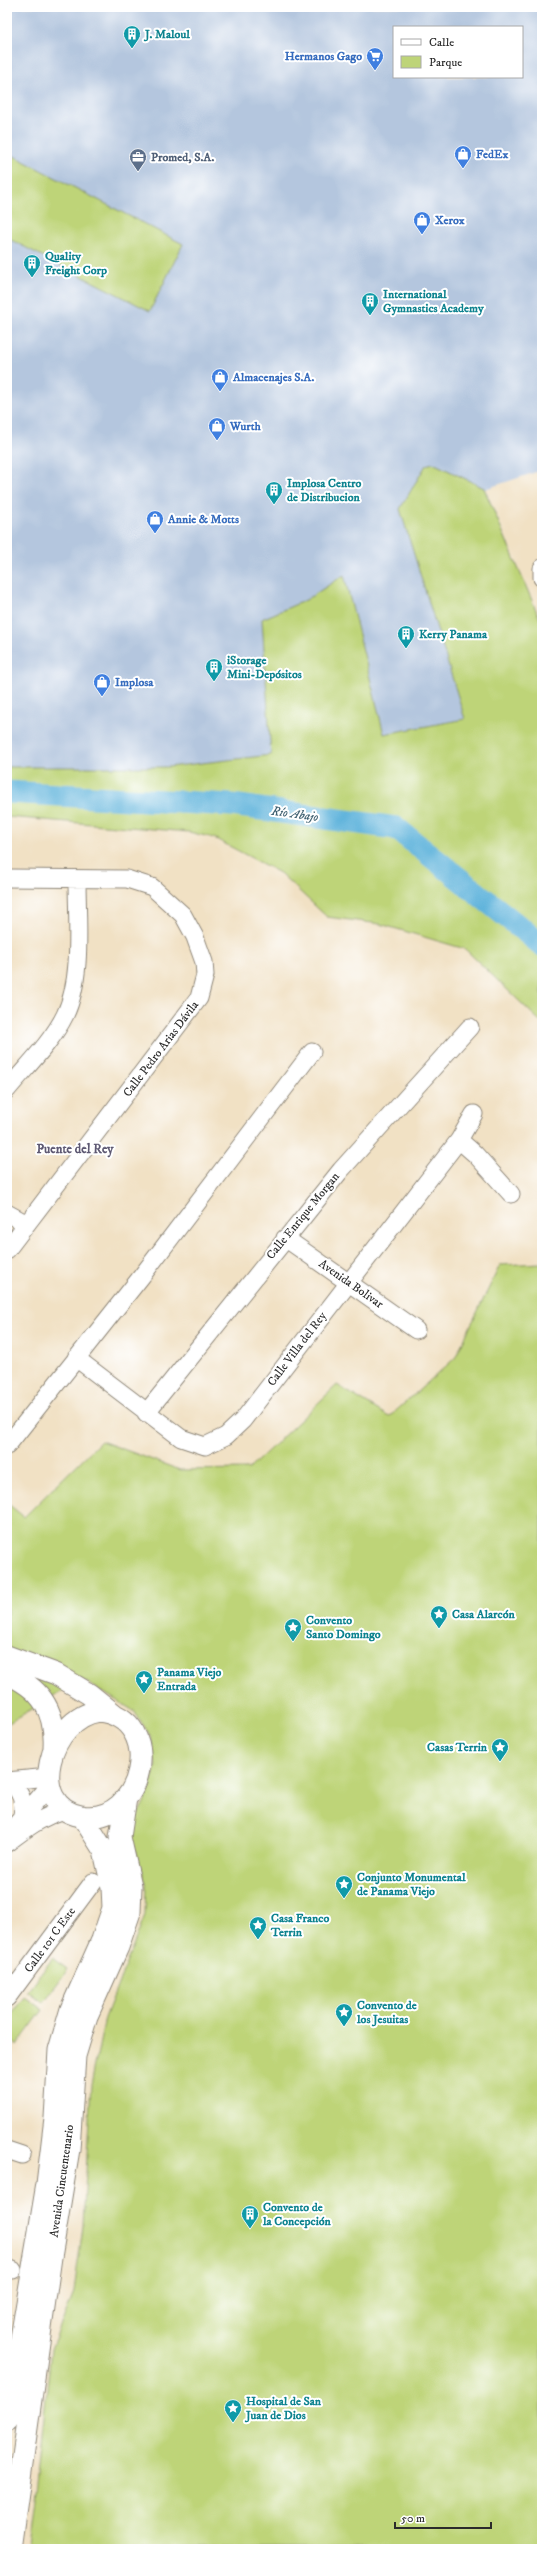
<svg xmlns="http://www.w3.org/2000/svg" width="549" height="2556" font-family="'IM FELL DW Pica',serif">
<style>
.industrial{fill:#b4c6de;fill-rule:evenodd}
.green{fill:#bed478;stroke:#748052}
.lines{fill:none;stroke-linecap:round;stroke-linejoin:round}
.river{stroke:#5fb3db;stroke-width:23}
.minor-casing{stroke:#8e8678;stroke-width:19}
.major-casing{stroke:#8e8678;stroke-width:23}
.minor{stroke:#fff;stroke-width:17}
.major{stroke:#fff;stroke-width:21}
.labels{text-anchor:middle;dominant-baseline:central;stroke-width:4;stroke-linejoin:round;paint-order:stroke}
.culture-label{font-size:12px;font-weight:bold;fill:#0d838f;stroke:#fff;text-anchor:start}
.shop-label{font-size:12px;font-weight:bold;fill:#366cbe;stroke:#fff;text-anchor:start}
.service-label{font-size:12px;font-weight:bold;fill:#4e5e75;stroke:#fff;text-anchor:start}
.street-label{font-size:12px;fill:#2b2b2b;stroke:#fff}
.water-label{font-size:13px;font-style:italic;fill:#406171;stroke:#fff}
.neighbourhood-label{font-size:13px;font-weight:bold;fill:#5e5973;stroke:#fff}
</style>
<rect width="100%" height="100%" fill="#fff"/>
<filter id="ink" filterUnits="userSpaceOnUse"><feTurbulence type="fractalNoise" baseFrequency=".025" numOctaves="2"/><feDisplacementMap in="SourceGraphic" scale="8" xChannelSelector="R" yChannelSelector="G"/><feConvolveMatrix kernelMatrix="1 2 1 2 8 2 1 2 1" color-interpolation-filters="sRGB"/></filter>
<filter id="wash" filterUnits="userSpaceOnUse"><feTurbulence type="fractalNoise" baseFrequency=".012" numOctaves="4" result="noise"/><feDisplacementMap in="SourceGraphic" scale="16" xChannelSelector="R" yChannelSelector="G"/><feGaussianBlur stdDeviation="0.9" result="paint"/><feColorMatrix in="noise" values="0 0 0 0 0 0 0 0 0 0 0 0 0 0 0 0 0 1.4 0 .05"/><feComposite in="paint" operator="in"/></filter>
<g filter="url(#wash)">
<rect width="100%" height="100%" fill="#f1e1c4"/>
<!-- industrial -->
<path class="industrial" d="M7,7H542V470L485,489L542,624V705L272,755L168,767H7ZM394,27H522V77H394Z"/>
<!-- green -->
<path class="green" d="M8,153L183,244L150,311L7,238Z
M433,463L484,488L542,624V1023L465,949L380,924L327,917L280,873L214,838L189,832L7,817V767H168L271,755L262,619L306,600L344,575L384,734L465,719L400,509L426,465Z
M542,1263V2549H28L36,2492L51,2350L74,2292L83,2226L91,2084L105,2018L145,1915L146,1883L129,1830L145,1801L156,1767L151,1737L134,1711L81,1679L7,1724V1503L24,1517L101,1441L180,1470L249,1469L337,1385L389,1417L455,1358L500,1265Z
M53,1958L68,1969L43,2003L27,1992Z
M25,1997L43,2010L17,2045L7,2038V2021Z"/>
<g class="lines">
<!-- river -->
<path class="river" d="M7,792L232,805L396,828L542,945"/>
</g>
</g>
<g filter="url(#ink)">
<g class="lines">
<!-- minor casing -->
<g class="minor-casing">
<path id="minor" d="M542,568V578
M7,878L127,879L152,887L183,915L195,937L204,962L205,975L199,998L7,1250
M7,1090C26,1067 52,1042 65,1015C83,978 77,921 77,880
M459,1140L475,1154L511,1194
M7,1213L27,1224
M285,1238L416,1330
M76,1358L181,1438L205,1446L226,1436L243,1420L459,1140L474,1114
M146,1413L341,1170L470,1027
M7,1446L141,1277L312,1052
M7,1781L49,1777
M11,1781C20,1793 25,1800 22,1815
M7,1835L50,1785
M7,1843C26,1829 42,1816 65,1810
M7,1998L93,1882
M7,2150L22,2155
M7,2268L13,2270"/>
</g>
<!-- major casing -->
<g class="major-casing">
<path id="major" d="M7,1656L56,1674L89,1694L115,1715
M7,1674C42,1688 56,1712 54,1748
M99,1711C168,1719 142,1827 81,1816C25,1806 49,1718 99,1711Z
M7,2421L47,2184L55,2118L59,2050L71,2009L102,1940L113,1908L112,1887L104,1851L82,1816
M10,2549L51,2257L69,2149L75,2056L87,2016L118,1947L130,1912L131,1886L120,1837L126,1798"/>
</g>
<!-- minor -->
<use href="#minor" class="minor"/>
<!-- major -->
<use href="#major" class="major"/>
</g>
</g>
<!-- icons -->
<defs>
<g id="building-pin" transform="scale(0.9)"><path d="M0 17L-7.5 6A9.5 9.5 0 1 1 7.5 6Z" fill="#0f9aa8" stroke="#fff"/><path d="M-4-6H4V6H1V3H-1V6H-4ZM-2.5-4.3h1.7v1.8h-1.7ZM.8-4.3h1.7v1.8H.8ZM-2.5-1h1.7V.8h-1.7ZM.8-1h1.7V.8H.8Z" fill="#fff"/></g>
<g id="supermarket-pin" transform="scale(0.9)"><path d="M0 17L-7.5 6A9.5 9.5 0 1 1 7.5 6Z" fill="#3f7fe0" stroke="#fff"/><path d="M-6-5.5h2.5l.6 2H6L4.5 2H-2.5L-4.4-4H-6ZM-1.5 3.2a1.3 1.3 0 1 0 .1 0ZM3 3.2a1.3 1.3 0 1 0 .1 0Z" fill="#fff"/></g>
<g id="shop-pin" transform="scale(0.9)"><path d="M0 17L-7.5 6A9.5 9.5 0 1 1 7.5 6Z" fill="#3f7fe0" stroke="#fff"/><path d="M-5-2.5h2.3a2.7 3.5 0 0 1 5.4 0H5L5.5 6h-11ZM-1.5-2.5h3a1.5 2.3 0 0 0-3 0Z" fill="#fff"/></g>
<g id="office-pin" transform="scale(0.9)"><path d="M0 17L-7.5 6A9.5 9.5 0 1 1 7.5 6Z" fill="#5c6f8a" stroke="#fff"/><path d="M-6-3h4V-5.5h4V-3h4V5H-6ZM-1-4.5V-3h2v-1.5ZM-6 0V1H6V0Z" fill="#fff"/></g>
<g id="sight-pin" transform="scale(0.9)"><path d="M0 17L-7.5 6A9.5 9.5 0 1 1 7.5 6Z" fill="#0f9aa8" stroke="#fff"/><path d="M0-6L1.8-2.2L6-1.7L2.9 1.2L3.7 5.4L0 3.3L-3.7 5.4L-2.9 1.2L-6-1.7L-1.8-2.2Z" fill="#fff"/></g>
</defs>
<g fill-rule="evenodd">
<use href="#building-pin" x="132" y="34"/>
<use href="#supermarket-pin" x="375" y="56"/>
<use href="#shop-pin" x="463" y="154"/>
<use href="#office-pin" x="138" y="157"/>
<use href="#shop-pin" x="422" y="220"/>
<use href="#building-pin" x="32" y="263"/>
<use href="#building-pin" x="370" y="301"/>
<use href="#shop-pin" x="220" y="377"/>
<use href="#shop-pin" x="217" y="426"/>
<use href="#building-pin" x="274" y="490"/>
<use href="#shop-pin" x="155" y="519"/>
<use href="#building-pin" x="406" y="634"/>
<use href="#building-pin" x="214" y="667"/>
<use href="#shop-pin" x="102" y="682"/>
<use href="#sight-pin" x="439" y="1614"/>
<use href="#sight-pin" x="293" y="1627"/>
<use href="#sight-pin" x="144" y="1679"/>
<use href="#sight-pin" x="500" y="1747"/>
<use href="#sight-pin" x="344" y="1884"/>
<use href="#sight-pin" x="258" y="1925"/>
<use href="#sight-pin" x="344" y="2012"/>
<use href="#building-pin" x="250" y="2214"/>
<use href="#sight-pin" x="233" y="2408"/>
</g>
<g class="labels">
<!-- culture labels -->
<g class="culture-label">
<text x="145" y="34">J. Maloul</text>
<text x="45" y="256">Quality<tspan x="45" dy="14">Freight Corp</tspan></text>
<text x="383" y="294">International<tspan x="383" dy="14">Gymnastics Academy</tspan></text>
<text x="287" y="483">Implosa Centro<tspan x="287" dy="14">de Distribucion</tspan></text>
<text x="419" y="634">Kerry Panama</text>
<text x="227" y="660">iStorage<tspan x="227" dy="14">Mini-Depósitos</tspan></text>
<text x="452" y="1614">Casa Alarcón</text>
<text x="306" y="1620">Convento<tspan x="306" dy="14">Santo Domingo</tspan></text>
<text x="157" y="1672">Panama Viejo<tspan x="157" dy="14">Entrada</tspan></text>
<text x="487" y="1747" text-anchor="end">Casas Terrin</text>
<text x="357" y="1877">Conjunto Monumental<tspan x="357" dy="14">de Panama Viejo</tspan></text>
<text x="271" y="1918">Casa Franco<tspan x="271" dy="14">Terrin</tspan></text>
<text x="357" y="2005">Convento de<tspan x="357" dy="14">los Jesuitas</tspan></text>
<text x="263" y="2207">Convento de<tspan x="263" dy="14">la Concepción</tspan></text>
<text x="246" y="2401">Hospital de San<tspan x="246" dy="14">Juan de Dios</tspan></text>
</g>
<!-- shop labels -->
<g class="shop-label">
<text x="362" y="56" text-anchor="end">Hermanos Gago</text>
<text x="476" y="154">FedEx</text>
<text x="435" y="220">Xerox</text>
<text x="233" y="377">Almacenajes S.A.</text>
<text x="230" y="426">Wurth</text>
<text x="168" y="519">Annie &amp; Motts</text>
<text x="115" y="682">Implosa</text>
</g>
<!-- service labels -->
<g class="service-label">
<text x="151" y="157">Promed, S.A.</text>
</g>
<!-- street labels -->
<g class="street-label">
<text transform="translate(161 1049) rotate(-53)">Calle Pedro Arias Dávila</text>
<text transform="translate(303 1216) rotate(-51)">Calle Enrique Morgan</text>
<text transform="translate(351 1284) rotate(35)">Avenida Bolivar</text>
<text transform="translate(297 1349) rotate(-53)">Calle Villa del Rey</text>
<text transform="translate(50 1940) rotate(-54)">Calle 101 C Este</text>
<text transform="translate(62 2181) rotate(-82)">Avenida Cincuentenario</text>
</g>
<!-- water labels -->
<g class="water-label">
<text transform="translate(295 814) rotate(8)">Río Abajo</text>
</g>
<!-- neighbourhood labels -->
<g class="neighbourhood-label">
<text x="75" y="1149">Puente del Rey</text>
</g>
</g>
<!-- margin -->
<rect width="549" height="2556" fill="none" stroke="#fff" stroke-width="24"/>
<!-- legend -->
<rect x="393" y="26" width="130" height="52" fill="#ffffff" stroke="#aaaaaa"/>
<rect x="401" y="39" width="20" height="6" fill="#ffffff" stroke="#aaaaaa"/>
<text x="429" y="46" font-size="12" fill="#2b2b2b">Calle</text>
<rect x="401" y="56" width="20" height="12" fill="#bed478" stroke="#aaaaaa"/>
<text x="429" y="66" font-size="12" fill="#2b2b2b">Parque</text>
<!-- scale -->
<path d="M395 2522v6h96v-6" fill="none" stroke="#2b2b2b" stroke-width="2"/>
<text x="401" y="2522" font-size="12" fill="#2b2b2b" stroke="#ffffff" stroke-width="3" paint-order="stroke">50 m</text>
</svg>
